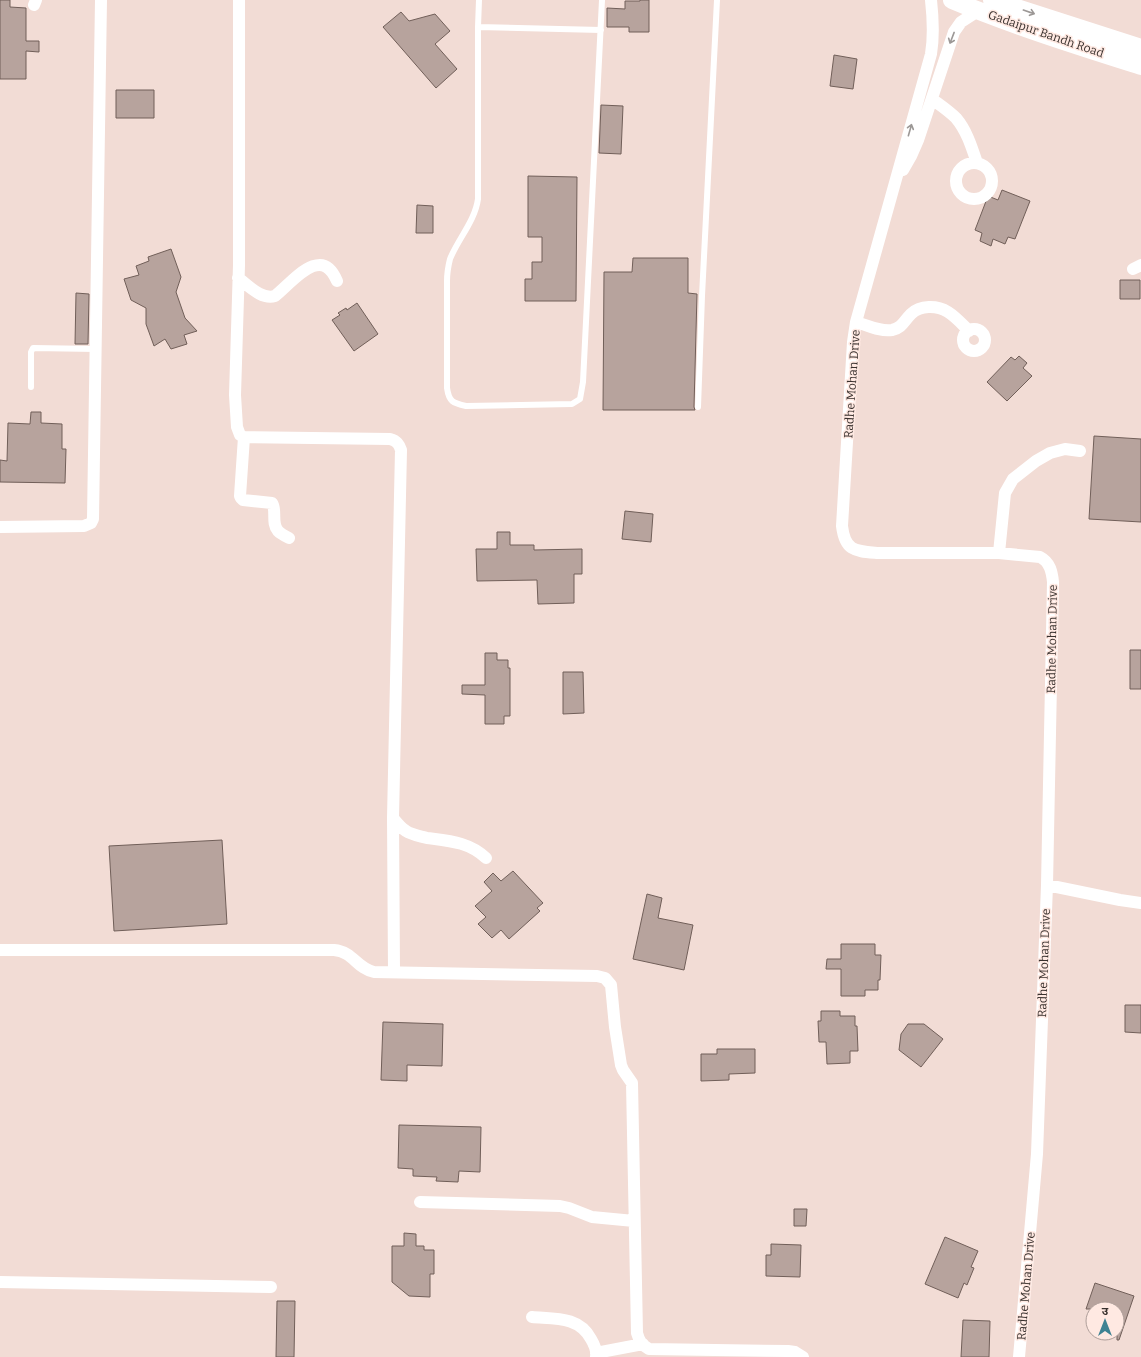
<svg xmlns="http://www.w3.org/2000/svg" width="1141" height="1357" font-family="Bitter,'Noto Sans Devanagari',serif">
<style>
.building{fill:#b7a39d;stroke:#715f59}
.lines{fill:none;stroke-linecap:round;stroke-linejoin:round}
.lane{stroke:#fff;stroke-width:6}
.street{stroke:#fff;stroke-width:12}
.secondary{stroke:#fff;stroke-width:18}
.oneway{stroke:#9c9896}
.labels{text-anchor:middle;dominant-baseline:central;stroke-width:3;stroke-linejoin:round;paint-order:stroke}
.street-label{font-size:12px;fill:#38302d;stroke:#ffe9e2}
</style>
<rect width="100%" height="100%" fill="#f2dcd5"/>
<!-- building -->
<path class="building" d="M0,0H10V7L26,8V41H39V52L26,51V79H0Z
M640,0H649V32H629V27H607V8L625,9V1H640Z
M401,12L409,21L435,14L450,31L435,44L457,69L436,88L383,27Z
M834,55L857,59L853,89L830,86Z
M116,90H154V118H116Z
M601,105L623,106L621,154L599,153Z
M528,176L577,177L576,301H525V279H532V262H542V237H528Z
M1002,190L1030,201L1015,239L1008,237L1005,244L993,239L991,246L980,241L982,233L975,230L988,196L998,200Z
M417,205L433,206V233H416Z
M171,249L181,277L176,292L185,318L197,331L184,335L187,344L171,349L165,339L154,346L146,324V308L131,300L124,279L139,275L136,266L149,261L148,257Z
M633,258H688V293L697,294L694,407L695,410H603L604,272H632Z
M1120,280H1140V299H1120Z
M76,293L89,294L88,344H75Z
M357,303L378,334L354,351L332,320L340,315L338,313L346,308L347,310Z
M1019,356L1027,363L1023,368L1032,376L1007,401L987,382L1011,357L1015,360Z
M31,412H41V423L62,424V449H66L65,483L0,482V460L7,461L8,423L30,424Z
M1094,436L1141,439V522L1089,519Z
M625,511L653,514L651,542L622,539Z
M497,532H510V545H534V550L582,549V574H574V603L538,604L537,580L477,581L476,549H497Z
M1130,650H1141V689H1130Z
M485,653H497V660H508V668H510V716H504V724H485V695L462,694V685H485Z
M563,672H583L584,713L563,714Z
M222,840L227,924L114,931L109,846Z
M513,871L543,903L537,908L540,911L509,939L501,930L492,938L478,924L486,917L475,906L492,891L484,882L493,873L501,881Z
M647,894L662,898L658,918L693,925L684,970L633,959Z
M841,944H875V955H881L880,980H878V990H865V996H841V969H826L827,959H841Z
M1125,1005H1141V1033L1125,1032Z
M821,1011H840V1016H855V1026H857L858,1051H850V1063L827,1064L826,1042H819L818,1021H821Z
M383,1022L443,1024L442,1066L407,1065V1081L381,1080Z
M908,1024H924L943,1039L921,1067L899,1050L901,1034Z
M717,1049H755V1073L729,1074V1080L701,1081V1054H717Z
M399,1125L481,1127L480,1172L459,1171L458,1182L436,1181L437,1177L413,1176V1169L398,1168Z
M794,1209H807L806,1226H794Z
M404,1233L416,1234V1246H424V1250H434V1274H430V1297L409,1296L392,1282V1246H404Z
M945,1237L978,1251L971,1267L974,1268L967,1285L964,1283L958,1298L925,1284Z
M771,1244L801,1245L800,1277L766,1276V1255H771Z
M1095,1283L1134,1296L1119,1340H1117V1309H1086Z
M277,1301H295L294,1357H276Z
M963,1320L990,1321L989,1357H961Z"/>
<g class="lines">
<!-- lane -->
<path class="lane" d="M479,0L478,27V199C475,221 458,239 450,259C448,267 447,274 447,281V388C449,402 453,403 466,406L572,404L580,399L583,382L602,0
M478,27L601,30
M31,387V352L33,348L96,349
M698,407L702,296L717,0"/>
<!-- street -->
<path class="street" d="M239,0V265L235,395L237,427L240,435L244,437L390,439C397,441 399,444 401,450L393,818L394,972
M931,0C933,18 934,36 931,54L856,322L853,342L842,526C845,551 855,551 877,553H999L1040,557C1050,562 1052,572 1053,582L1047,885L1037,1154L1019,1357
M34,5L36,0
M932,99C940,105 949,111 956,118C967,131 972,148 977,163
M956 181a18 18 0 1 1 36 0a18 18 0 1 1-36 0Z
M903,170L911,156L918,140L954,32L961,22L978,11
M1133,269L1141,265
M238,278C248,285 261,300 275,296C292,283 321,243 337,281
M856,322C867,325 880,332 892,330C902,328 904,321 911,314C920,305 937,305 948,312C956,317 962,324 969,331
M963 340a11 11 0 1 1 22 0a11 11 0 1 1-22 0Z
M244,437L240,496L241,498L243,500L272,503C277,510 271,523 278,531C281,534 285,536 289,538
M0,527L84,526L91,523L93,519L101,0
M999,553L1005,493L1013,479L1036,461L1050,453L1065,449L1080,451
M393,818C397,823 401,828 406,831C412,835 420,836 427,838C450,841 469,842 486,858
M1047,885L1120,900L1141,903
M0,950H334C354,952 356,968 374,972L597,976L605,978L611,985L615,1027L621,1065L623,1070L632,1083L637,1333C639,1341 642,1345 649,1349L788,1351L795,1352L803,1357
M420,1202L560,1206L569,1208L592,1217L634,1221
M0,1282L271,1287
M532,1317C554,1319 579,1316 591,1339C594,1344 597,1351 596,1357
M596,1353L643,1344"/>
<!-- secondary -->
<path class="secondary" d="M952,0C1014,26 1078,46 1141,66
M992,0L1141,48"/>
</g>
<!-- one-way arrows -->
<defs><path id="oneway-shaft" d="M-6 0H5M1.5-3L5.5 0L1.5 3" fill="none" stroke-width="1.6" stroke-linecap="round" stroke-linejoin="round"/></defs>
<g class="oneway">
<use href="#oneway-shaft" transform="translate(1029 12) rotate(19)"/>
<use href="#oneway-shaft" transform="translate(952 38) rotate(111)"/>
<use href="#oneway-shaft" transform="translate(910 130) rotate(-74)"/>
</g>
<g class="labels">
<!-- street labels -->
<g class="street-label">
<text transform="translate(1046 34) rotate(19)">Gadaipur Bandh Road</text>
<text transform="translate(852 384) rotate(-86)">Radhe Mohan Drive</text>
<text transform="translate(1052 639) rotate(-89)">Radhe Mohan Drive</text>
<text transform="translate(1044 963) rotate(-88)">Radhe Mohan Drive</text>
<text transform="translate(1026 1286) rotate(-85)">Radhe Mohan Drive</text>
</g>
</g>
<!-- north arrow -->
<g transform="translate(1105 1321)"><circle r="19" fill="#ffe9e2" stroke="#af9f9a"/>
<path d="M0-3L7 15L0 10L-7 15Z" fill="#3f8292"/>
<text y="-6" font-size="11" font-weight="bold" text-anchor="middle" fill="#38302d">उ</text>
</g>
</svg>
